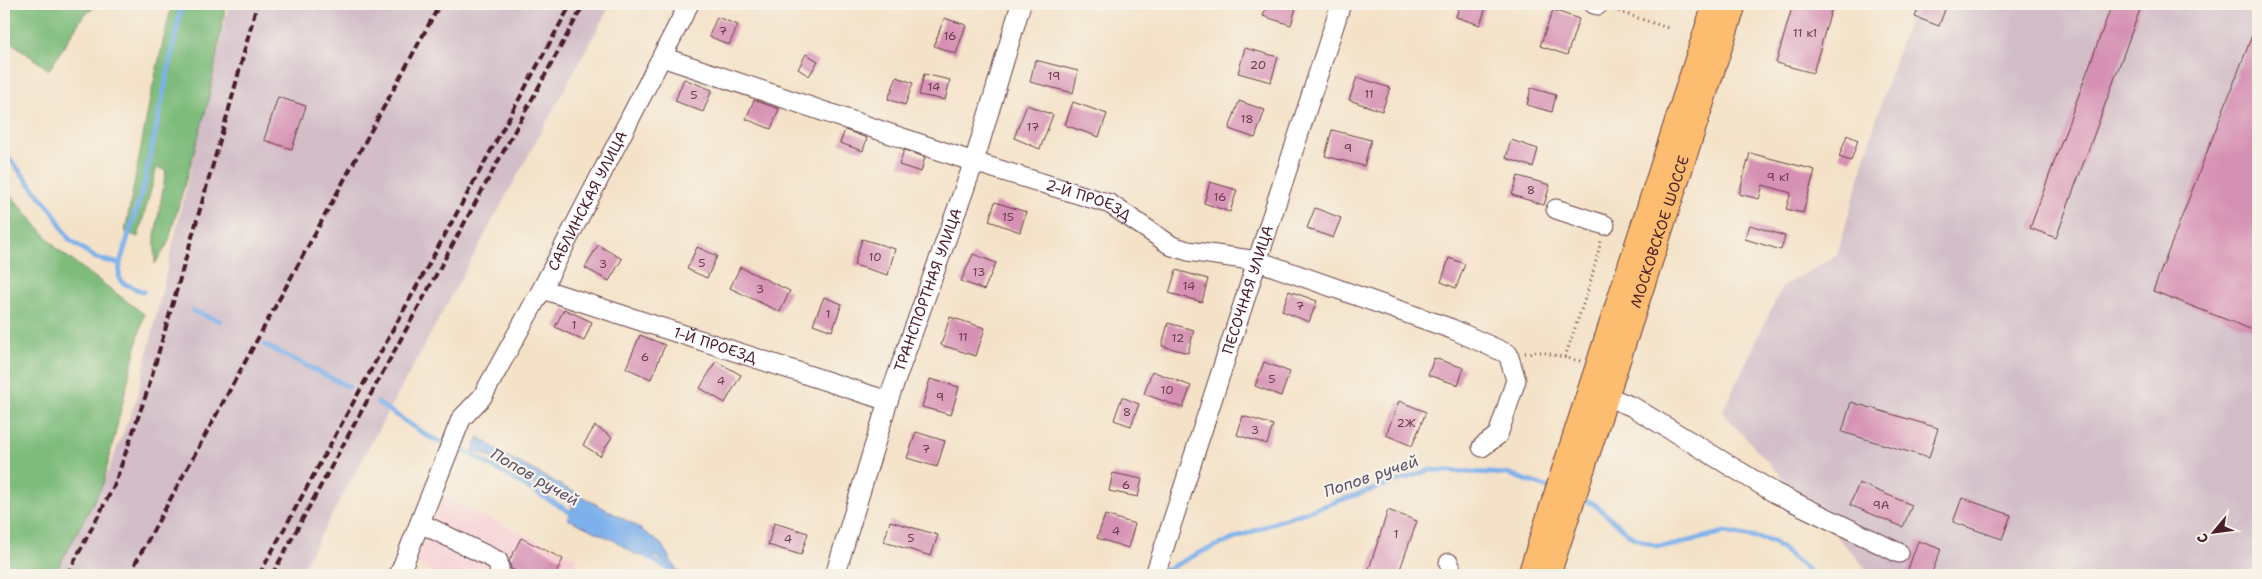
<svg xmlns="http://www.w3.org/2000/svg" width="2262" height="579" font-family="'Shantell Sans',sans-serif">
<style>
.built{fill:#f7cfd4}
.industrial{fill:#d2bdc8}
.forest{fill:#7ebc7b;stroke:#646e53}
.water{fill:#7eb1eb;stroke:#64688b}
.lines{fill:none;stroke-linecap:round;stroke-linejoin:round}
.stream{stroke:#7eb1eb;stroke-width:5}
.building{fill:#d690b3}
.minor-casing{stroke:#643c43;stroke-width:21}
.major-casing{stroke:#643c43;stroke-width:26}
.path{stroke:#643c43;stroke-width:3;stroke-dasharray:1 4;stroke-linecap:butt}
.minor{stroke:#fff;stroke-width:19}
.major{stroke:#fcbd6f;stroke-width:24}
.rail{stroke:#4a1f2b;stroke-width:4;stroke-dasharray:8 4;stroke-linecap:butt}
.labels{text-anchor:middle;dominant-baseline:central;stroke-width:4.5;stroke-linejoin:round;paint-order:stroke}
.number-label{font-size:12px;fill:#6d3b4d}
.street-label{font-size:15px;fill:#4a1f2b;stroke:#f7f3e8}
.water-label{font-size:16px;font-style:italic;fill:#5c526e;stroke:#f7f3e8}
</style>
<rect width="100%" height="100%" fill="#f7f3e8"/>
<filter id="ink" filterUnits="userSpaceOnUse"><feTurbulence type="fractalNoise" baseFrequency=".02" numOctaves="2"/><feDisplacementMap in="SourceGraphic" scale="10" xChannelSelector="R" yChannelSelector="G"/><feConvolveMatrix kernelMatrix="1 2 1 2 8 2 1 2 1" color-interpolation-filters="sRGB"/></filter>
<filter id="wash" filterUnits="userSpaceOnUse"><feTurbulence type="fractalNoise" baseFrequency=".0096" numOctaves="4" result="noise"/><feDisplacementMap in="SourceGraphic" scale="20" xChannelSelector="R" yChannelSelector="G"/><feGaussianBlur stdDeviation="1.12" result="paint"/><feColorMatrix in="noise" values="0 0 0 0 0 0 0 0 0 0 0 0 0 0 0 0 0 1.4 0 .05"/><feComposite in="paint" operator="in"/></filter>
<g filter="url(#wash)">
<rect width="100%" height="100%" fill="#f4e2c8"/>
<!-- built -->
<path class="built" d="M444,498L576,558L568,575H442L415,563Z"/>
<!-- industrial -->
<path class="industrial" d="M229,4H611L299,575H54L103,484L137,398Z
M1914,4H2258V575H1872L1722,412L1782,287L1837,255L1884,93Z"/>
<!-- forest -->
<path class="forest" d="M4,4H99L83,16L49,70L4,37Z
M172,4H226L208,102L168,243L155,264V236L166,171L157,167L138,237L125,232L151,94Z
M4,187L58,250L144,314L103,484L54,575H4Z"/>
<!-- water -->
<path class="water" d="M479,437L505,455L633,524L661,544L680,575L656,556L648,558L635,554L615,541L568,519L573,505L513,473L502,463L481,453L471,454Z"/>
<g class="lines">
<!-- stream -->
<path class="stream" d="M4,152L53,212L69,239L94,257L107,261L120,263L119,278L123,283L143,292
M120,263L145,181L182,4
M193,311L220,321
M265,345L349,387
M378,403L429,437L471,454L575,515
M1579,499L1594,504L1632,537L1656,546L1674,545L1725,532L1772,541L1814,575
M645,555L679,575
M1160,573L1201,552L1276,522L1430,470L1508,474L1552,489"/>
</g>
<g id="blocks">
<!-- building -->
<path class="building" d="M1267,4H1297L1291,25L1263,16Z
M1460,4H1487L1480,25L1456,17Z
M1793,4H1833L1813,73L1776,63Z
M1920,4H1947L1939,26L1915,17Z
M2112,4H2142L2056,238L2030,228Z
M1553,10L1579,19L1567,55L1540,46Z
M717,17L738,25L729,45L709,36Z
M944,18L966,25L956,54L934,46Z
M2257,23H2258V332L2153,291Z
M1245,48L1278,57L1271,82L1238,73Z
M806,54L818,61L809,76L798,69Z
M1035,60L1078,71L1073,93L1030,82Z
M924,74L950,80L945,100L919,95Z
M897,77L913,83L905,105L888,99Z
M1357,77L1390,88L1382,111L1349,100Z
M684,79L712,90L703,112L675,101Z
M1531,88L1556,95L1552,112L1527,105Z
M278,97L306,106L292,149L264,140Z
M754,100L779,109L771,129L746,119Z
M1239,101L1265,110L1255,138L1229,129Z
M1073,102L1107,114L1099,137L1065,125Z
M1027,105L1053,115L1040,149L1014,138Z
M845,130L867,138L863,151L840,143Z
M1332,130L1371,140L1364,166L1325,156Z
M1847,135L1858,140L1851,161L1839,157Z
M1511,140L1538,149L1533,167L1506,158Z
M904,150L925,157L921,172L899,165Z
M1750,153L1815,170L1803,213L1786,209L1791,193L1763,185L1759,199L1739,194Z
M1518,176L1550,185L1544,205L1512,195Z
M1210,182L1237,190L1230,212L1204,203Z
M995,202L1026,212L1020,232L989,221Z
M1315,208L1341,218L1333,238L1307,228Z
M1750,225L1785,236L1781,250L1745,239Z
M862,239L895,249L888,275L854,265Z
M598,245L622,259L609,281L585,268Z
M697,247L717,256L707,278L687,269Z
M973,254L996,263L984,290L961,281Z
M1449,258L1465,264L1456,288L1441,282Z
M740,267L790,291L780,312L730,288Z
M1176,270L1208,279L1202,302L1169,293Z
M1289,291L1317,301L1309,322L1282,311Z
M824,297L842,304L832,331L813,324Z
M564,309L592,322L584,341L555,327Z
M950,317L985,328L976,356L941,345Z
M1168,323L1194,330L1188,353L1162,346Z
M640,335L665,345L651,379L626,368Z
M1434,358L1464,368L1458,385L1428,375Z
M716,361L741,375L725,403L700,388Z
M1264,362L1290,372L1281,396L1255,386Z
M1152,371L1191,386L1183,408L1144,394Z
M930,379L959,387L951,415L922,407Z
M1122,397L1139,404L1131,426L1114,420Z
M1399,401L1426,412L1412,446L1386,435Z
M1851,402L1938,428L1929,458L1842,432Z
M1243,416L1273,425L1267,444L1237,435Z
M595,426L612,437L600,456L583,445Z
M916,432L945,441L937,467L907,458Z
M1113,473L1142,479L1138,497L1109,491Z
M1859,483L1912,505L1903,527L1850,505Z
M1962,498L2011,515L2002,539L1953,522Z
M1388,510L1417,521L1398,575H1367Z
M1105,515L1135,524L1128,548L1097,538Z
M890,521L938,535L931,556L884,542Z
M774,523L808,533L801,555L768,545Z
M521,538L563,559L555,575H523L511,569L509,561Z
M1918,541L1941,549L1931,575H1906Z"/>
</g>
</g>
<g filter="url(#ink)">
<use href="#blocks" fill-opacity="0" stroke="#643c43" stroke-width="1"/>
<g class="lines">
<!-- minor casing -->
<g class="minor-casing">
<g id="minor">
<path d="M1594,4L1598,5"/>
<path id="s1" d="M662,57L974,162L1110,204L1172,246L1188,251L1258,261L1452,329L1508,354L1516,380L1498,435L1482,447"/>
<path d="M1556,209L1605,225"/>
<path id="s2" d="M542,289L888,401"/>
<path d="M1606,396L1633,407L1775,493L1899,553"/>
<path d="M420,523L498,561L500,575"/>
<path d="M1449,563L1453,575"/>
<path id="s3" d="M399,575L461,419L482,397L542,289L689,4"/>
<path id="s4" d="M835,575L888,401L974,162L1021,4"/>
<path id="s5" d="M1155,575L1341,4"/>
</g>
</g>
<!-- major casing -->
<g class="major-casing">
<g id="major">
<path d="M1530,575L1715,4"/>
<path id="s6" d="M1548,575L1734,4"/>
</g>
</g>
<!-- path -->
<path class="path" d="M1614,10L1668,28
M1525,353L1541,352L1580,361
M1565,357L1590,284L1601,241"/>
<!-- minor -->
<use href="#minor" class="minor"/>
<!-- major -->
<use href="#major" class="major"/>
<!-- rail -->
<path class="rail" d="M67,575L114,486L148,389L229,109L257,4
M129,575L440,4
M259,575L571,4
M272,575L584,4"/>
</g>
</g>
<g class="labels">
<!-- number labels -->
<g class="number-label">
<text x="723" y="31">7</text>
<text x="1805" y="33">11 к1</text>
<text x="950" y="36">16</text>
<text x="1258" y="65">20</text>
<text x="1054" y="76">19</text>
<text x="934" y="87">14</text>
<text x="1369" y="94">11</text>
<text x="694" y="95">5</text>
<text x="1247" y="119">18</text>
<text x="1033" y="127">17</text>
<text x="1348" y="148">9</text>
<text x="1778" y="177">9 к1</text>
<text x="1531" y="190">8</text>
<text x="1220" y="197">16</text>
<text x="1008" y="217">15</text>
<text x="875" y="257">10</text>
<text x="702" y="263">5</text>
<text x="603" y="264">3</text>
<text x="979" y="272">13</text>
<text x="1189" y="286">14</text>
<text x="760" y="289">3</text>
<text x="1300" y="306">7</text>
<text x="828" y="314">1</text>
<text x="574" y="325">1</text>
<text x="963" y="337">11</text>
<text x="1178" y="338">12</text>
<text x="645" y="357">6</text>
<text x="1272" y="379">5</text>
<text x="721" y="381">4</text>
<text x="1167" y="390">10</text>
<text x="940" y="397">9</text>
<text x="1127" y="412">8</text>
<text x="1406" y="423">2Ж</text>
<text x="1255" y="430">3</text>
<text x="926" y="449">7</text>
<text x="1126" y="485">6</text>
<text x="1881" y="505">9А</text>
<text x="1116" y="531">4</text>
<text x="1396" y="534">1</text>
<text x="911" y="538">5</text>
<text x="788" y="539">4</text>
</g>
<!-- street labels -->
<g class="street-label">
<text stroke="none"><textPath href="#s3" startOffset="421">САБЛИНСКАЯ УЛИЦА</textPath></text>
<text stroke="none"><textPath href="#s1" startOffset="450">2-Й ПРОЕЗД</textPath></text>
<text stroke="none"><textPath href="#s6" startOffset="361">МОСКОВСКОЕ ШОССЕ</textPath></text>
<text stroke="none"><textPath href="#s4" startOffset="300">ТРАНСПОРТНАЯ УЛИЦА</textPath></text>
<text stroke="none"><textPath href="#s5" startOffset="300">ПЕСОЧНАЯ УЛИЦА</textPath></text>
<text stroke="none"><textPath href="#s2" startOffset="182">1-Й ПРОЕЗД</textPath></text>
</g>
<!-- water labels -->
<g class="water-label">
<text transform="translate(1371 476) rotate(-19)">Попов ручей</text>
<text transform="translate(535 477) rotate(30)">Попов ручей</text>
</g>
</g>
<!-- margin -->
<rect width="2262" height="579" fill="none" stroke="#f7f3e8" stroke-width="20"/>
<!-- north arrow -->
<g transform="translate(2214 532) rotate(241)" stroke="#f7f3e8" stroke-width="4" paint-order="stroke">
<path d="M0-4L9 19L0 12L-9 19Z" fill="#4a1f2b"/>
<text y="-8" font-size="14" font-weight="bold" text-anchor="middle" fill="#4a1f2b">С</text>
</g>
</svg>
